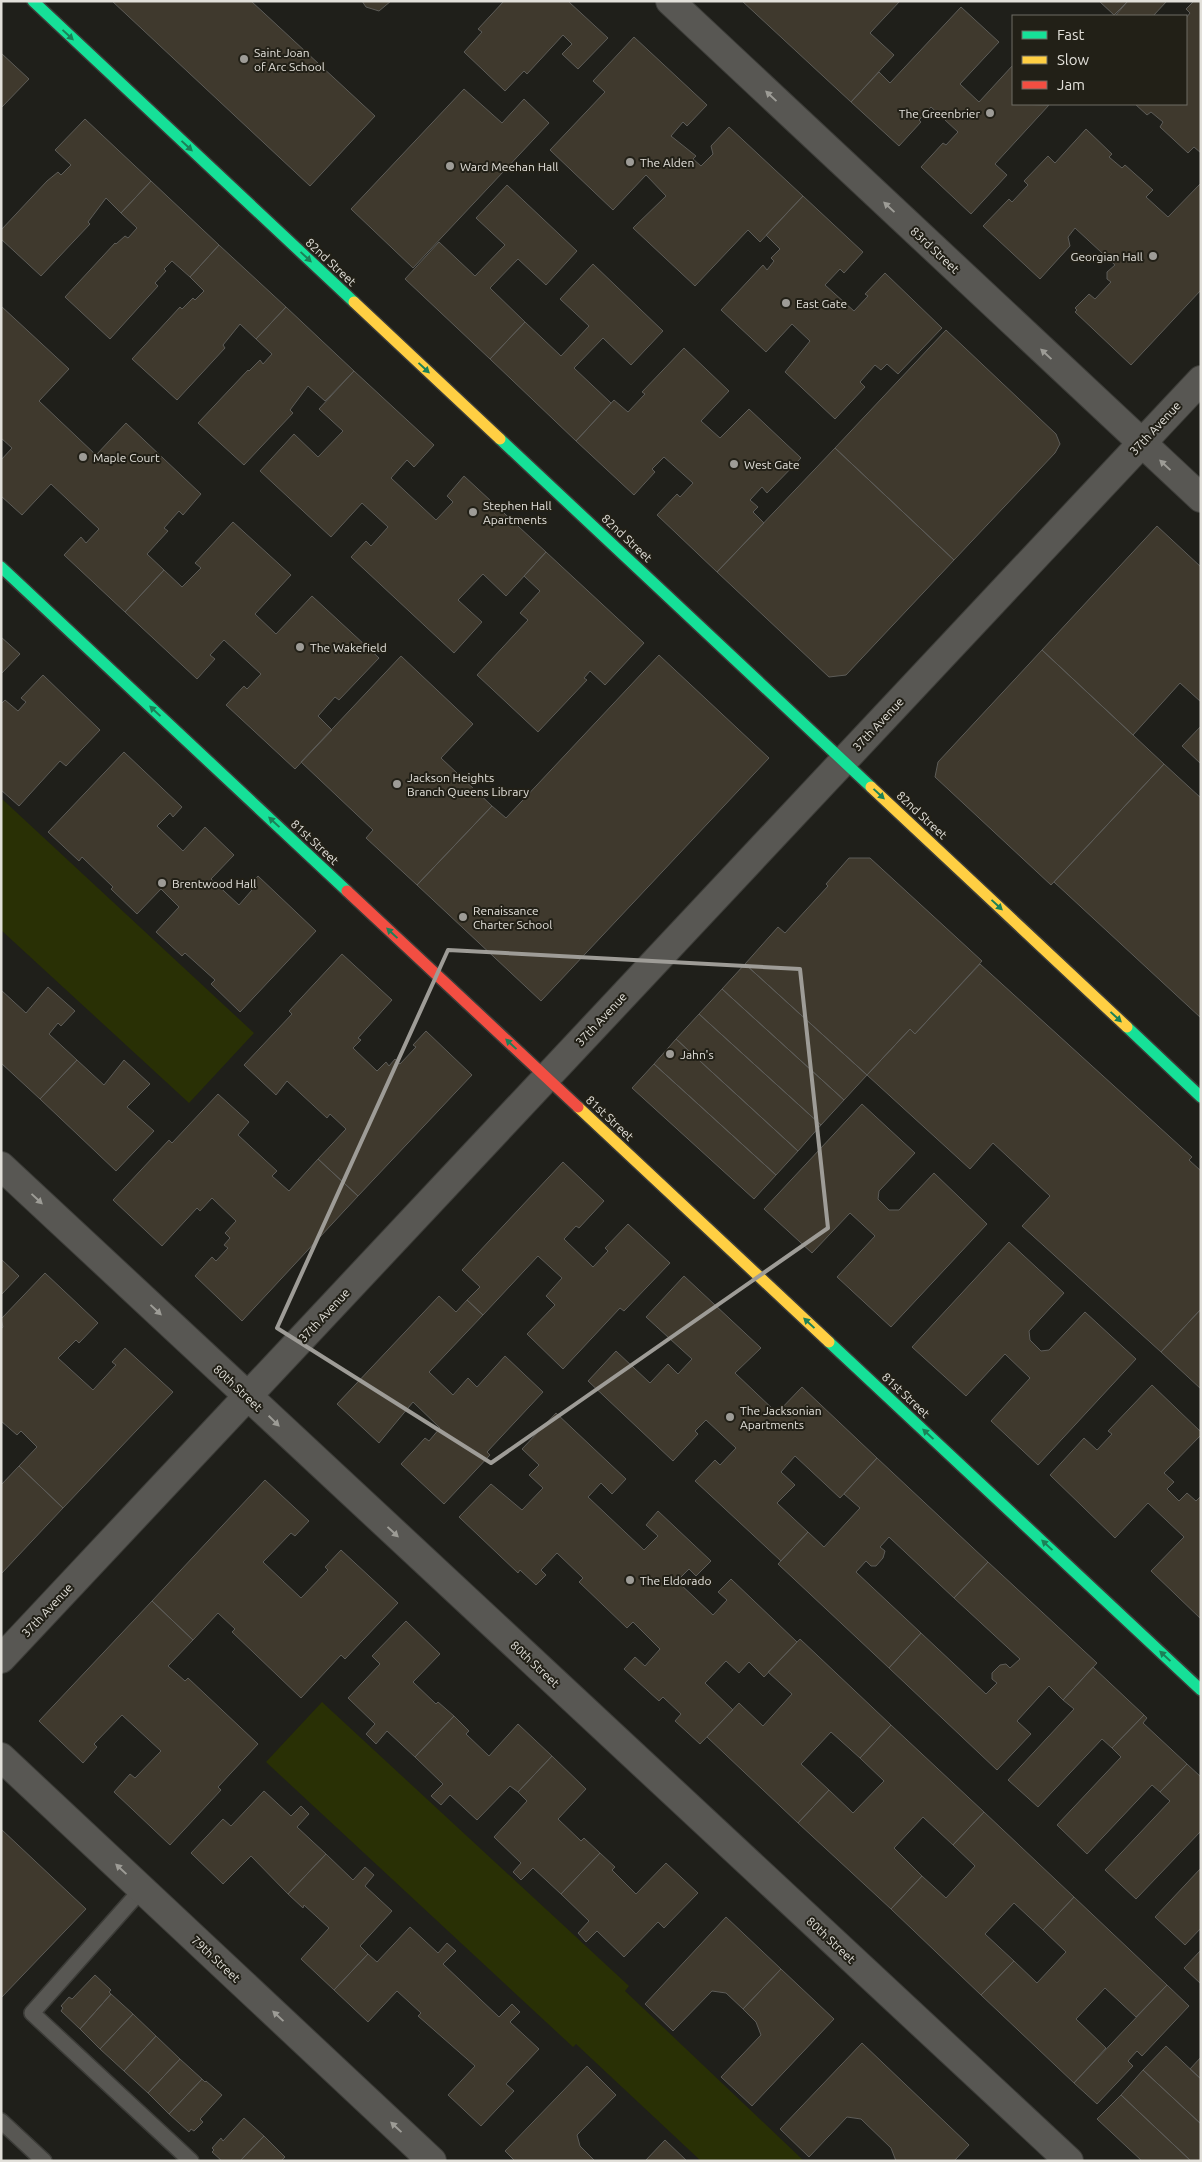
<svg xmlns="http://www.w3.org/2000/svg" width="1202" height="2162" font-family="Ubuntu,sans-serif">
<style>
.green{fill:#293005}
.building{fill:#3f392d;stroke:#5d5c58}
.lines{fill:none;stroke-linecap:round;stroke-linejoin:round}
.lane-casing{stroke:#3c3c38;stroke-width:18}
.street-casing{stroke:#3c3c38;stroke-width:30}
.fast-casing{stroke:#3c3c38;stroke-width:14}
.slow-casing{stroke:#3c3c38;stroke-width:14}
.jam-casing{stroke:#3c3c38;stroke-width:14}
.lane{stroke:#585753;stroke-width:15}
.street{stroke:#585753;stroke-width:28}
.fast{stroke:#16e098;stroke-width:11}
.slow{stroke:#ffcf43;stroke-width:11}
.jam{stroke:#f24e42;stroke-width:11}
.oneway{fill:#1c8058}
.oneway2{fill:#9d9c96}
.marked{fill:none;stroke:#9e9c97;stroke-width:4;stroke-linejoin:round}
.poi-dot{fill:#9e9c97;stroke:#222017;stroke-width:2}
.labels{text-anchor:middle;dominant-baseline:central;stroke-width:4;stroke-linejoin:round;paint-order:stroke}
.poi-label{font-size:12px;fill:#e2e0da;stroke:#222017;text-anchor:start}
.street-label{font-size:12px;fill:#e2e0da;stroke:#222017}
</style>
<rect width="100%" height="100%" fill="#1f1f1a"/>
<!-- green -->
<path class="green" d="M1,798L254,1033L189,1103L1,930Z
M322,1702L629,1986L625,1991L804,2161H701L576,2044L573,2047L266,1762Z"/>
<!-- building -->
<path class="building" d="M112,1H251L375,116L310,186Z
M362,1H391L379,11L366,7Z
M504,1H570L569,2L608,38L578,69L562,54L572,44L563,35L527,74L524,71L505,91L464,52L482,32L478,29Z
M742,1H900L870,33L894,55L851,102Z
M1099,1H1128L1114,15Z
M1128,1H1167L1153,16H1115Z
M1194,1H1201V153L1194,147L1188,153L1160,127L1163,122L1151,112L1147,115L1135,104H1186V18L1190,13L1186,9Z
M961,7L999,42L960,84L979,102L1013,65V104L1049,105L995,164L1007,175L971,214L921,167L943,143L946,145L958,132L931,107L919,120L921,122L899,146L851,102L879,72L890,83Z
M634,37L707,105L687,126L683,122L671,136L696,156L693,159L701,166L713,154L711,146L729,127L803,196L760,242L748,230L695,286L633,228L666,196L646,175L613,210L550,150L605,92L593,81Z
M1,53L29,79L1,108Z
M464,89L502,123L524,99L549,123L413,268L351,209Z
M85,119L151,181L121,213L106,198L88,222L90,224L41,276L1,239V230L47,181L58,172L61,175L71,165L55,150Z
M1086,129L1112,154L1109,157L1122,168L1125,165L1153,190L1146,197L1168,217L1201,183V290L1131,365L1075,312L1077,310L1075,308L1089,294L1095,299L1111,282L1107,279V272L1115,265L1075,228L1068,237L1070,246L1040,279L983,226L1009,199L1012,202L1028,185L1024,181L1048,156L1055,163Z
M151,181L219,245L190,277L172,261L164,269L166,271L155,283L158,286L110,339L65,297L115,243L116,244L125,236L128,238L137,228L121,213Z
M507,185L577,251L546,285L518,259L490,288L525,322L490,359L405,279L439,242L475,276L505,245L476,218Z
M803,196L863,252L844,273L840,269L825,285L854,311L868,296L865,294L885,273L942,328L898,374L887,364L881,370L875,365L860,382L865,387L835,419L785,372L810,341L792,324L766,352L721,310L763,265L767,270L774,261L771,258L780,249L766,235Z
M219,245L286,307L256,339L240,324L223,345L225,348L177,400L132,359L180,307L182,309L193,298L195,300L204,291L190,277Z
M593,264L663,331L631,365L603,338L574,368L611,403L576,441L490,359L525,322L561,356L589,326L560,299Z
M1,306L69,369L39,401L96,455L126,423L201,494L183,515L179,511L164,528L168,531L147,554L164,570L125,612L64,555L81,537L86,543L99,529L51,484L22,515L1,496V460L12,448L1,438Z
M286,307L354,371L325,401L308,386L290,410L293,413L244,465L198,423L248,370L249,371L260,360L263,364L272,354L256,339Z
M946,330L1056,434L1060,444L1055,453L954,560L835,448Z
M684,348L729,391L701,421L720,438L749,409L801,458L767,493L762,487L750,500L758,507L753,512L764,523L717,572L657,515L677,494L680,497L693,483L664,457L652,469L655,472L634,495L576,441L614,400L628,412L645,394L642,392Z
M354,371L434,445L414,467L407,460L391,478L436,520L453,502L447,496L464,476L546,552L506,596L483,574L458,600L482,622L454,653L351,557L366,541L371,546L388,527L362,503L331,537L260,471L294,434L318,457L343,431L319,409Z
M835,448L954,560L846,675L829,677L717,572Z
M233,522L291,575L255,614L276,634L312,596L379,658L339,700L335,697L318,716L332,730L295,769L226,705L244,686L247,689L261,674L224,640L210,655L215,659L197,679L125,612L164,570L182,587L201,568L195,563Z
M1157,526L1201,567V702L1180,683L1133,735L1042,650Z
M546,552L644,643L605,685L590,671L584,678L587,680L538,732L477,675L528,620L520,613L540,591L524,576Z
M1,637L20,654L1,674Z
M1042,650L1164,764L1051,885L935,777L938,762Z
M659,655L769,758L541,1001L417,885L492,806L506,818Z
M401,656L473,724L441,758L492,806L417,885L366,838L373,830L301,762Z
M43,675L100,730L66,766L60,761L19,806L1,790V704L5,700L18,711L26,702L21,698Z
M1201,726V764L1182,746Z
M124,752L182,807L173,817L170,813L157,826L183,851L205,827L234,855L211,879L239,905L252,890L248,887L258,876L316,931L240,1012L211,984L215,980L185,953L182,956L156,932L179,907L161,889L137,914L111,889L113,887L82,857L79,861L48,832Z
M1164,764L1201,798V1018L1054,882Z
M849,858H870L982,961L915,1034L910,1029L867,1075L745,964L778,927L785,933L828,886L826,884Z
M342,954L392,1000L358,1038L361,1040L353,1048L377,1071L386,1062L389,1066L395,1059L400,1064L416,1047L413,1045L426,1031L472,1075L358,1196L318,1159L346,1129L330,1114L327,1118L287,1081L276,1095L244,1065L292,1014L289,1011Z
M745,964L867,1075L844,1100L722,989Z
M980,964L1192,1157L1189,1160L1201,1171V1309L1161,1352L1022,1226L1050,1196L993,1143L970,1169L867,1075L910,1029L915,1034Z
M48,987L75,1011L61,1026L58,1023L49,1034L77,1060L40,1099L1,1063V990L26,1013Z
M722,989L844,1100L821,1125L699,1014Z
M699,1014L821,1125L798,1151L676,1039Z
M676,1039L798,1151L776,1175L654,1064Z
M77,1060L104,1085L124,1060L150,1084L127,1107L154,1131L116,1171L40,1099Z
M654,1064L776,1175L754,1199L632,1088Z
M218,1094L249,1122L238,1135L277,1171L272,1176L289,1191L318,1159L358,1196L242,1321L195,1276L212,1257L216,1261L228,1248L224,1245L230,1238L225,1233L236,1221L212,1198L200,1211L197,1208L162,1246L113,1200L169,1140L172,1143Z
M862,1104L915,1153L879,1191L878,1199L889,1210H899L934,1173L987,1224L891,1327L837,1277L875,1236L850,1213L812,1253L764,1209Z
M563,1162L604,1201L579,1228L576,1226L564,1239L593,1267L608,1251L605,1248L628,1224L670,1263L624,1311L620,1308L563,1369L527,1334L555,1305L546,1296L562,1278L538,1256L483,1315L467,1300L480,1287L462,1270Z
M1009,1242L1064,1293L1029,1331L1030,1340L1041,1351L1049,1350L1085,1312L1136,1359L1038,1465L991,1421L1030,1378L1005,1354L966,1396L912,1347Z
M1,1259L19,1276L1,1295Z
M45,1273L98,1323L79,1343L76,1340L58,1358L93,1390L116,1365L112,1362L125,1348L173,1392L63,1508L19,1466L37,1447L21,1431L17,1435L1,1421V1329L3,1327L1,1319Z
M684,1276L761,1348L735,1373L777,1413L802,1387L877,1458L840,1498L795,1456L781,1472L795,1485L777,1503L808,1532L781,1561L695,1481L715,1460L720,1465L736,1448L706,1420L695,1431L698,1434L673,1461L588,1381L616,1351L650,1383L668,1364L678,1374L692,1359L646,1317Z
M439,1296L456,1312L467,1300L483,1315L429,1372L453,1395L468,1378L477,1387L505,1356L543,1392L487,1452L490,1455L444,1504L401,1464L425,1438L429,1441L440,1428L413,1402L379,1443L337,1404Z
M1201,1309V1389L1161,1352Z
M1152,1385L1201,1432V1435L1164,1473L1174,1482L1167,1489L1179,1501L1187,1493L1196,1501L1201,1496V1619L1151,1571L1184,1537L1148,1503L1115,1538L1050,1475L1084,1438L1097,1450L1112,1434L1108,1431Z
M556,1413L626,1479L612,1494L601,1483L588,1497L644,1550L658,1536L646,1525L658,1511L711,1561L696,1576L689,1569L677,1581L713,1615L727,1600L718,1592L731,1579L797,1642L764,1677L749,1662L739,1673L726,1661L705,1683L733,1710L700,1744L675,1721L681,1714L663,1697L659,1701L624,1669L635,1657L645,1666L660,1649L633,1622L627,1628L579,1582L583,1578L557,1553L541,1570L546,1575L536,1585L520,1570L518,1573L459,1517L491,1484L522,1510L543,1488L529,1475L539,1465L522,1449Z
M877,1458L988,1562L954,1598L889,1537L880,1547L885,1551L883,1558L876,1566H871L866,1561L856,1572L921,1633L889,1668L778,1564L808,1532L824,1547L860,1508L844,1494Z
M19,1466L63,1508L1,1574V1485Z
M265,1480L309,1521L295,1536L291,1533L263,1562L301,1598L328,1570L325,1567L341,1550L398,1603L345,1659L341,1655L301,1698L232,1632L235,1629L218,1613L193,1640L152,1601Z
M988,1562L1097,1663L1063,1700L1049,1686L1017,1721L1031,1734L997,1770L889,1668L921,1633L986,1694L997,1683L992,1679V1673L1000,1665L1006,1664L1010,1668L1020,1659L954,1598Z
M152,1601L193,1640L168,1666L185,1681L188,1678L258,1744L218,1787L221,1790L170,1845L114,1792L130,1774L135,1778L161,1751L122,1715L94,1744L97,1747L83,1763L39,1721Z
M406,1621L440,1654L413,1682L436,1704L438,1702L454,1716L415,1757L387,1731L376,1744L366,1734L375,1724L348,1698L380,1664L372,1656Z
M800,1639L891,1725L860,1758L831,1732L801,1764L829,1790L798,1823L707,1737L739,1703L763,1726L792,1694L768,1672Z
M1093,1667L1144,1715L1112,1748L1102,1739L1038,1807L1008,1780L1074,1709L1063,1700Z
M1144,1715L1147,1718L1143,1723L1187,1764L1160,1792L1152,1785L1087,1854L1057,1825L1121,1757L1112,1748Z
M454,1716L469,1731L466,1734L489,1756L518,1724L552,1756L518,1792L510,1786L477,1820L450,1795L441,1805L431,1796L443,1784L415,1757Z
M891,1725L984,1812L953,1845L923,1817L894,1848L922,1876L891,1909L798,1823L829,1790L853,1813L884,1781L860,1758Z
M552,1756L586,1789L558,1819L581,1841L584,1838L600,1853L561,1894L533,1868L521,1880L513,1872L521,1863L494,1837L527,1801L518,1792Z
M1187,1764L1201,1777V1831L1136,1899L1105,1870L1170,1801L1160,1792Z
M264,1791L291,1816L301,1806L309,1814L297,1827L326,1854L288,1894L251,1856L223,1884L191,1853L223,1819L231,1826Z
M984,1812L1074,1897L1043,1930L1014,1903L985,1934L1014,1961L981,1995L891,1909L922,1876L946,1898L975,1866L953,1845Z
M1,1829L86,1909L1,1998Z
M600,1853L615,1867L612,1870L636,1894L666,1863L698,1893L664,1928L658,1922L624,1957L597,1931L586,1942L578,1933L589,1921L561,1894Z
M326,1854L353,1880L365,1867L374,1875L365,1886L392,1911L360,1946L368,1954L334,1990L301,1959L329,1928L304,1905L303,1908L288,1894Z
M1201,1868V1928L1185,1945L1155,1917Z
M1074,1897L1167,1985L1136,2017L1105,1988L1076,2019L1106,2048L1074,2083L981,1995L1014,1961L1037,1983L1066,1952L1043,1930Z
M726,1917L781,1969L743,2009L726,1993L712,1991L673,2031L645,2004Z
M410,1927L438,1953L447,1943L456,1951L443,1964L499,2017L512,2004L520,2012L510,2022L539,2049L506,2084L514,2091L481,2126L448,2095L475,2066L418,2016L421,2013L397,1991L368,2022L334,1990L368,1954L377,1962Z
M1201,1950V1984L1184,1968Z
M781,1969L834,2019L752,2106L721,2077L761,2035L756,2022L743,2009Z
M95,1975L111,1990L109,1992L111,1994L80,2029L61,2011L63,2008L61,2006L69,1997L72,1999Z
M1167,1985L1189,2006L1142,2056L1137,2051L1128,2061L1133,2066L1097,2104L1074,2083Z
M111,1994L133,2014L100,2049L80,2029Z
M133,2014L156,2036L124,2071L100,2049Z
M156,2036L180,2059L148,2093L124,2071Z
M862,2043L969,2145L954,2161H896L891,2148L861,2119L847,2117L809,2157L780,2129Z
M1166,2046L1201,2079V2124L1143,2070Z
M1201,2057V2079L1190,2069Z
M180,2059L202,2079L169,2114L148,2093Z
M587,2066L616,2095L577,2135L580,2146L595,2161H515L505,2151Z
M1143,2070L1201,2124V2161H1191L1121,2095Z
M202,2079L205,2082L206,2081L222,2095L200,2119L203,2122L194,2131L191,2129L189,2132L169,2114Z
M1121,2095L1191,2161H1142L1097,2119Z
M244,2118L264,2136L240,2161H222L212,2152L214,2150L212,2148L221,2138L223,2141Z
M264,2136L285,2157L281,2161H240Z
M665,2140L687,2161H645Z"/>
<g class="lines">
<!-- lane casing -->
<g class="lane-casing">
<path id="lane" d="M142,1889L32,2013L191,2161
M1,2121L44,2161"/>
</g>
<!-- street casing -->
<g class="street-casing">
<path id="street" d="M670,1L1201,498
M1,1166L1069,2161
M1,1659L1201,380
M1,1757L432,2161"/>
</g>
<!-- fast casing -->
<g class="fast-casing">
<path id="fast" d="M33,1L354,302
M500,439L871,787
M1,567L347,891
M1127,1027L1201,1097
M829,1342L1201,1690"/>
</g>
<!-- slow casing -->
<g class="slow-casing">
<path id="slow" d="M354,302L500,439
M871,787L1127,1027
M578,1107L829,1342"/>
</g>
<!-- jam casing -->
<g class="jam-casing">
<path id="jam" d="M347,891L578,1107"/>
</g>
<!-- lane -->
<use href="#lane" class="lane"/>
<!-- street -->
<use href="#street" class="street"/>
<!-- fast -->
<use href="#fast" class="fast"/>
<!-- slow -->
<use href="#slow" class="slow"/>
<!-- jam -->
<use href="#jam" class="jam"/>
</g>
<!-- one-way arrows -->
<defs><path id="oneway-solid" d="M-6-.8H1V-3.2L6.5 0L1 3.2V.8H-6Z" transform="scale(1.25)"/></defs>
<g class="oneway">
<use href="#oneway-solid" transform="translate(68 35) rotate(43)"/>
<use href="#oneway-solid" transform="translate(187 146) rotate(43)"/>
<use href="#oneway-solid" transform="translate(306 257) rotate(43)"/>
<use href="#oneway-solid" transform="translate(424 368) rotate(43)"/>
<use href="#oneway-solid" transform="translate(155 711) rotate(-137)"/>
<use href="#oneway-solid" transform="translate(879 794) rotate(43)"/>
<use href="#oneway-solid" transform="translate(274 822) rotate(-137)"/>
<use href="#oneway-solid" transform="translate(997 905) rotate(43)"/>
<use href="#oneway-solid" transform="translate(392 933) rotate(-137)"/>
<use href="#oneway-solid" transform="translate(1116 1017) rotate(43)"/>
<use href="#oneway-solid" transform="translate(511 1044) rotate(-137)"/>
<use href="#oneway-solid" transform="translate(809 1323) rotate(-137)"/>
<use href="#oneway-solid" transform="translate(928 1434) rotate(-137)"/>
<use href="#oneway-solid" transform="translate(1047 1545) rotate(-137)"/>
<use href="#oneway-solid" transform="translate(1165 1656) rotate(-137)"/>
</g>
<g class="oneway2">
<use href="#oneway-solid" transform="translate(771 96) rotate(-137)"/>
<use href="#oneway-solid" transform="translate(889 207) rotate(-137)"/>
<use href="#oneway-solid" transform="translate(1046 354) rotate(-137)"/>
<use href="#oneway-solid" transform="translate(1165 465) rotate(-137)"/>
<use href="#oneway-solid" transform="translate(37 1199) rotate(43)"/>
<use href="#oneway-solid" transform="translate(156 1310) rotate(43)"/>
<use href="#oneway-solid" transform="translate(274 1421) rotate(44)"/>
<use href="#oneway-solid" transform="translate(393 1532) rotate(43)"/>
<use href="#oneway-solid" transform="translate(121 1869) rotate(-137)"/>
<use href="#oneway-solid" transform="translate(278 2016) rotate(-137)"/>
<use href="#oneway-solid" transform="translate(396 2127) rotate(-137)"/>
</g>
<!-- marked area -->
<path class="marked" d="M448,950L800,969L828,1228L491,1463L277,1328Z"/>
<!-- markers -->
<g class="poi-dot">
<circle cx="244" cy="59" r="5"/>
<circle cx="990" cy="113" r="5"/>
<circle cx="630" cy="162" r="5"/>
<circle cx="450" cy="166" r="5"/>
<circle cx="1153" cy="256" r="5"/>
<circle cx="786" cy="303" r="5"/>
<circle cx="83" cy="457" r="5"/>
<circle cx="734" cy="464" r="5"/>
<circle cx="473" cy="512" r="5"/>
<circle cx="300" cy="647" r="5"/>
<circle cx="397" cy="784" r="5"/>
<circle cx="162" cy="883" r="5"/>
<circle cx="463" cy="917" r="5"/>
<circle cx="670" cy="1054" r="5"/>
<circle cx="730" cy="1417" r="5"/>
<circle cx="630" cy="1580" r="5"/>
</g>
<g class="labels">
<!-- poi labels -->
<g class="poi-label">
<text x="254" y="52">Saint Joan<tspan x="254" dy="14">of Arc School</tspan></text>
<text x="980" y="113" text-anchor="end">The Greenbrier</text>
<text x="640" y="162">The Alden</text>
<text x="460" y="166">Ward Meehan Hall</text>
<text x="1143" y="256" text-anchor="end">Georgian Hall</text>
<text x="796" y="303">East Gate</text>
<text x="93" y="457">Maple Court</text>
<text x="744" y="464">West Gate</text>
<text x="483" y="505">Stephen Hall<tspan x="483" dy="14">Apartments</tspan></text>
<text x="310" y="647">The Wakefield</text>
<text x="407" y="777">Jackson Heights<tspan x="407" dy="14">Branch Queens Library</tspan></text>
<text x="172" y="883">Brentwood Hall</text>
<text x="473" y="910">Renaissance<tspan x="473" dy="14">Charter School</tspan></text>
<text x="680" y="1054">Jahn's</text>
<text x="740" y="1410">The Jacksonian<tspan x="740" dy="14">Apartments</tspan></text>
<text x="640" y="1580">The Eldorado</text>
</g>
<!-- street labels -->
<g class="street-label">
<text transform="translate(935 250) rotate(43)">83rd Street</text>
<text transform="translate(331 262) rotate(43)">82nd Street</text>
<text transform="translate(1155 428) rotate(-47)">37th Avenue</text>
<text transform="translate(627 538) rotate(43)">82nd Street</text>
<text transform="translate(878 724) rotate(-47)">37th Avenue</text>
<text transform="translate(922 815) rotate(43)">82nd Street</text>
<text transform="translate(315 842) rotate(43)">81st Street</text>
<text transform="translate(601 1019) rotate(-47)">37th Avenue</text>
<text transform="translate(610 1118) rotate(43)">81st Street</text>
<text transform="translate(324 1315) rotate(-47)">37th Avenue</text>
<text transform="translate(238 1388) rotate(43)">80th Street</text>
<text transform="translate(906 1395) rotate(43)">81st Street</text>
<text transform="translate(47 1610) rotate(-47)">37th Avenue</text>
<text transform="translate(535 1664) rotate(43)">80th Street</text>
<text transform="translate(831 1940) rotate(43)">80th Street</text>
<text transform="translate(216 1959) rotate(43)">79th Street</text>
</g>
</g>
<!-- border -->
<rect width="1202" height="2162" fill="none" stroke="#e2e0da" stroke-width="5"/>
<!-- legend -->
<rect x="1012" y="15" width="175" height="90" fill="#222017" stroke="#6f6d65"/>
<rect x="1022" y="31" width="25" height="8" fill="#16e098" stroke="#6f6d65"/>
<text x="1057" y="40" font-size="15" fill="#e2e0da">Fast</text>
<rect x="1022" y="56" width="25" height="8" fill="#ffcf43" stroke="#6f6d65"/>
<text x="1057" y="65" font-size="15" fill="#e2e0da">Slow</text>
<rect x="1022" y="81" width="25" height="8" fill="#f24e42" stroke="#6f6d65"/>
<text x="1057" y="90" font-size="15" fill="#e2e0da">Jam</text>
</svg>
